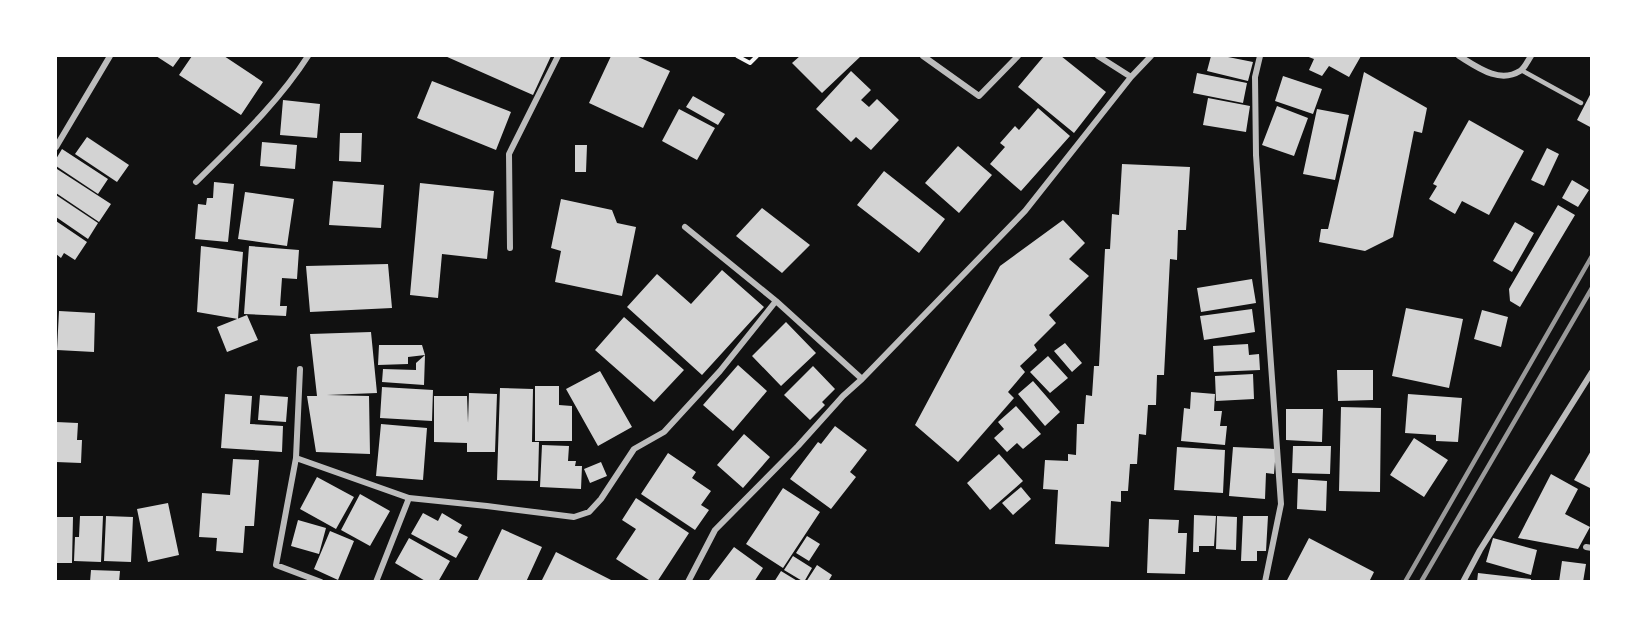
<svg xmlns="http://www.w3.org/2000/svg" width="1647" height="637" font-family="'DM Sans',sans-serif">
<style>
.building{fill:#d3d3d3}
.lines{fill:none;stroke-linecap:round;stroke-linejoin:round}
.path{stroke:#f5f5f5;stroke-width:4}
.service{stroke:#bcbcbc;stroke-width:4.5}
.minor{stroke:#bcbcbc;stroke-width:6}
.rail{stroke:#9a9a9a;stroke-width:4.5}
</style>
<rect width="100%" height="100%" fill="#111"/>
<!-- building -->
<path class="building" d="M156,56H181L173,67Z
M192,56H224L263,82L241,115L179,75Z
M445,56H551L533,95Z
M611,56H636L670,71L643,128L589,103Z
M800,56H861L822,93L792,63Z
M1044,56H1061L1106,92L1074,133L1018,87Z
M1211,56H1223L1253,62L1248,81L1207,71Z
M1306,56H1361L1349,77L1329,66L1322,76L1309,70L1314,59Z
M851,71L871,90L861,100L869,107L877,99L899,120L871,150L856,137L851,142L816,109Z
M1364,72L1427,108L1422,133L1414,131L1393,237L1365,251L1319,242L1321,229H1328Z
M1197,73L1247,83L1243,103L1193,93Z
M1283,76L1322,89L1313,114L1275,101Z
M432,81L511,112L496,150L417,118Z
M1592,91V128L1577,120Z
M693,96L725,114L718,125L686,107Z
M1208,98L1250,106L1246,132L1203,125Z
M283,100L320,104L317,138L280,135Z
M1277,106L1308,118L1294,156L1262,145Z
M1038,108L1070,136L1021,191L990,164L1005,147L1000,143L1015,126L1019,130Z
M679,109L715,128L697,160L662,141Z
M1317,109L1349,115L1335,180L1303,174Z
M1469,120L1524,151L1489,215L1462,201L1455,214L1429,199L1437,186L1433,184Z
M340,133H362L361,162L339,161Z
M87,137L129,165L117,182L75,154Z
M262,142L297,145L295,169L260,166Z
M575,145H587L586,172H575Z
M958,146L992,175L959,213L925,183Z
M1547,148L1559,154L1544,186L1531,180Z
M62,149L108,179L98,194L56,166V159Z
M1122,164L1190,167L1186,230H1178L1177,260L1170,259L1164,375H1157L1156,405H1148L1146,435L1139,434L1137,464H1130L1128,491H1121V502L1111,501L1109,547L1055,544L1058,490L1043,489L1045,460L1068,461V454L1076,455L1077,424H1084L1086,395L1092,396L1094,366H1099L1105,249H1110L1112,214L1119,215Z
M57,169L111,204L99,222L56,193V171Z
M884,171L945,219L919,253L857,205Z
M1572,180L1589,190L1578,207L1562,198Z
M333,181L384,185L381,228L329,225Z
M214,182L234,184L228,242L195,239L198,204L206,205L207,198H213Z
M420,183L494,191L487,259L442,254L438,298L410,295Z
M245,192L294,199L287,246L238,239Z
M56,195L98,223L88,239L56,217Z
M561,199L612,210L617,223L636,227L622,296L555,282L561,251L551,248Z
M1558,205L1575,215L1520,307L1510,301L1509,289Z
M762,208L810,245L782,273L736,236Z
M1063,220L1085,243L1069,259L1089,276L1049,315L1056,323L1034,345L1037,350L1020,366L1025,372L1008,392L1014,398L958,462L915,425L1000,266Z
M56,221L87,242L75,260L64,253L61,258L56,254Z
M1515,222L1534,233L1512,272L1493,261Z
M201,246L243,252L238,319L197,312Z
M249,246L299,250L297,279L282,278L280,306H287L286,316L244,314Z
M388,264L392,308L310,312L306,266Z
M722,270L764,307L702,375L627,307L657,274L691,304Z
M1252,279L1256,303L1201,312L1197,288Z
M1406,308L1463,319L1449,388L1392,376Z
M1252,309L1255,332L1204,340L1200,316Z
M1482,310L1508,317L1501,347L1474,339Z
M59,311L95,313L94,352L57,350Z
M247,315L258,340L227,352L217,327Z
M624,317L684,370L654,402L595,350Z
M786,322L816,353L781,386L752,356Z
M371,332L377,393L327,395L369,396L370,454L316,452L307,396H317L310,334Z
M1065,343L1082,363L1072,372L1054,351Z
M1248,344L1249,355L1259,354L1260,370L1214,372L1213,346Z
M379,345H422L425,355L408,357V364L378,365Z
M425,355L424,385L382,382L383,369L416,370V363Z
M1048,356L1068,378L1050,393L1030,372Z
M738,365L767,391L733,431L703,405Z
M813,366L835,389L822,402L825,405L810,420L784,395Z
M1337,370H1373V400L1338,401Z
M600,371L632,427L598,446L566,389Z
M1253,374L1254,399L1216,401L1215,376Z
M1033,381L1060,412L1045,426L1018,394Z
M535,386H559V405L572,406V441H535Z
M382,387L433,390L432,421L380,418Z
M500,388L533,389L532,442H539L538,481L497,480Z
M1191,392L1215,394L1214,411H1222L1220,426H1227L1225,445L1181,441L1184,408L1190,409Z
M469,393L497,394L495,452H467V443L434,442V396H467L468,423Z
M225,394L252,396L250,424L283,426L282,452L221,448Z
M1408,394L1462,398L1458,442L1436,441V435L1405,433Z
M260,395L288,397L286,422L258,420Z
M1016,406L1041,434L1023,449L1017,443L1007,452L994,438L1004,429L998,422Z
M1341,407L1381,408L1380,492L1339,491Z
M1286,409H1323L1322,442L1286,440Z
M56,422L78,423L77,440H82L81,463L56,462Z
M381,424L427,428L423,480L376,476Z
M835,426L867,450L850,472L856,477L831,509L790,479L818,442L821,444Z
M744,434L770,457L743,488L717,465Z
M1414,438L1448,460L1424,497L1390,475Z
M542,445L569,446L568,461H576L575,466H582L581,489L540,487Z
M1293,446H1331L1330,474L1292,473Z
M1177,447L1225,450L1223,493L1174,490Z
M1233,447L1276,449L1274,474L1266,473L1265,499L1229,496Z
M1592,449V489L1574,480Z
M668,453L696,472L692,478L711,491L701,505L709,510L695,530L641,494Z
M999,454L1023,481L990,510L967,483Z
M233,459L259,460L254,526H245L243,553L216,551L217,538L199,537L202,493L230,495Z
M601,462L607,476L590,483L584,469Z
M1551,474L1578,489L1565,514L1590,527L1578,549L1518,538Z
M317,477L354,497L336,529L300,509Z
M1298,479L1327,481L1326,511L1297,509Z
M1021,487L1031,499L1013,515L1002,503Z
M783,488L820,512L783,568L746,544Z
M360,494L390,511L370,546L341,530Z
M636,498L689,533L657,582H652L616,559L636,529L622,520Z
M168,503L179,555L148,562L137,509Z
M423,513L438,521L442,513L462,525L458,532L468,537L456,558L411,534Z
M1194,515L1216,516L1214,546H1199V552H1193Z
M80,516H103L101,562L74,561L75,537H79Z
M106,516L133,517L131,562L104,561Z
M1217,516L1237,517L1236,550L1216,549Z
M1243,516H1268L1266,551H1257V561H1241Z
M56,517H73L72,563H56Z
M1149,519L1179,520L1178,533H1187L1185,574L1147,573Z
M298,520L326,528L319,554L291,546Z
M502,529L542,547L526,582H477Z
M330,531L354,541L338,580L314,569Z
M807,536L820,544L809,561L796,553Z
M409,538L450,561L438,582H427L395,563Z
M1309,538L1374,572L1369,582H1286Z
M1493,538L1537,550L1531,575L1486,562Z
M734,547L763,568L754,582H711L709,580Z
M556,552L615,582H541Z
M793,556L812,568L804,582L784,570Z
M1562,561L1586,564L1583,582H1559Z
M817,565L832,575L828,582H806Z
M91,570L120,571L119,582H90Z
M781,571L799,582H774Z
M1478,573L1531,579V582H1477Z"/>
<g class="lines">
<!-- path -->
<path class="path" d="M737,56L750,63L757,56"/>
<!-- service -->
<path class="service" d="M1521,70L1581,103"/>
<!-- minor -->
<path class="minor" d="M923,56L979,96L1018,56
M1098,56L1131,77L1151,56
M1260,56L1255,77L1256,155L1281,504L1265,582
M1459,56C1477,67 1499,84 1520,71C1525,68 1528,60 1531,56
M56,147L110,56
M196,182C236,142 278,103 308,56
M685,227L776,301L862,379
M510,248L509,154L558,56
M300,369L296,458L409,498L487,506L574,517L589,512L601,499L634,449L664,432L720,371L776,301
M296,458L276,565L321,582
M1586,547L1592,548
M376,582L409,498
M688,582L715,530L798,446L843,396L862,379L1025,211L1131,77
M1463,582L1480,550L1592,372"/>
<!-- rail -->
<path class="rail" d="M1405,582L1592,256
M1421,582L1592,288"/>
</g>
<!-- border -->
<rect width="1647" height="637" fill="none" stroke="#ffffff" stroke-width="114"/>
</svg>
